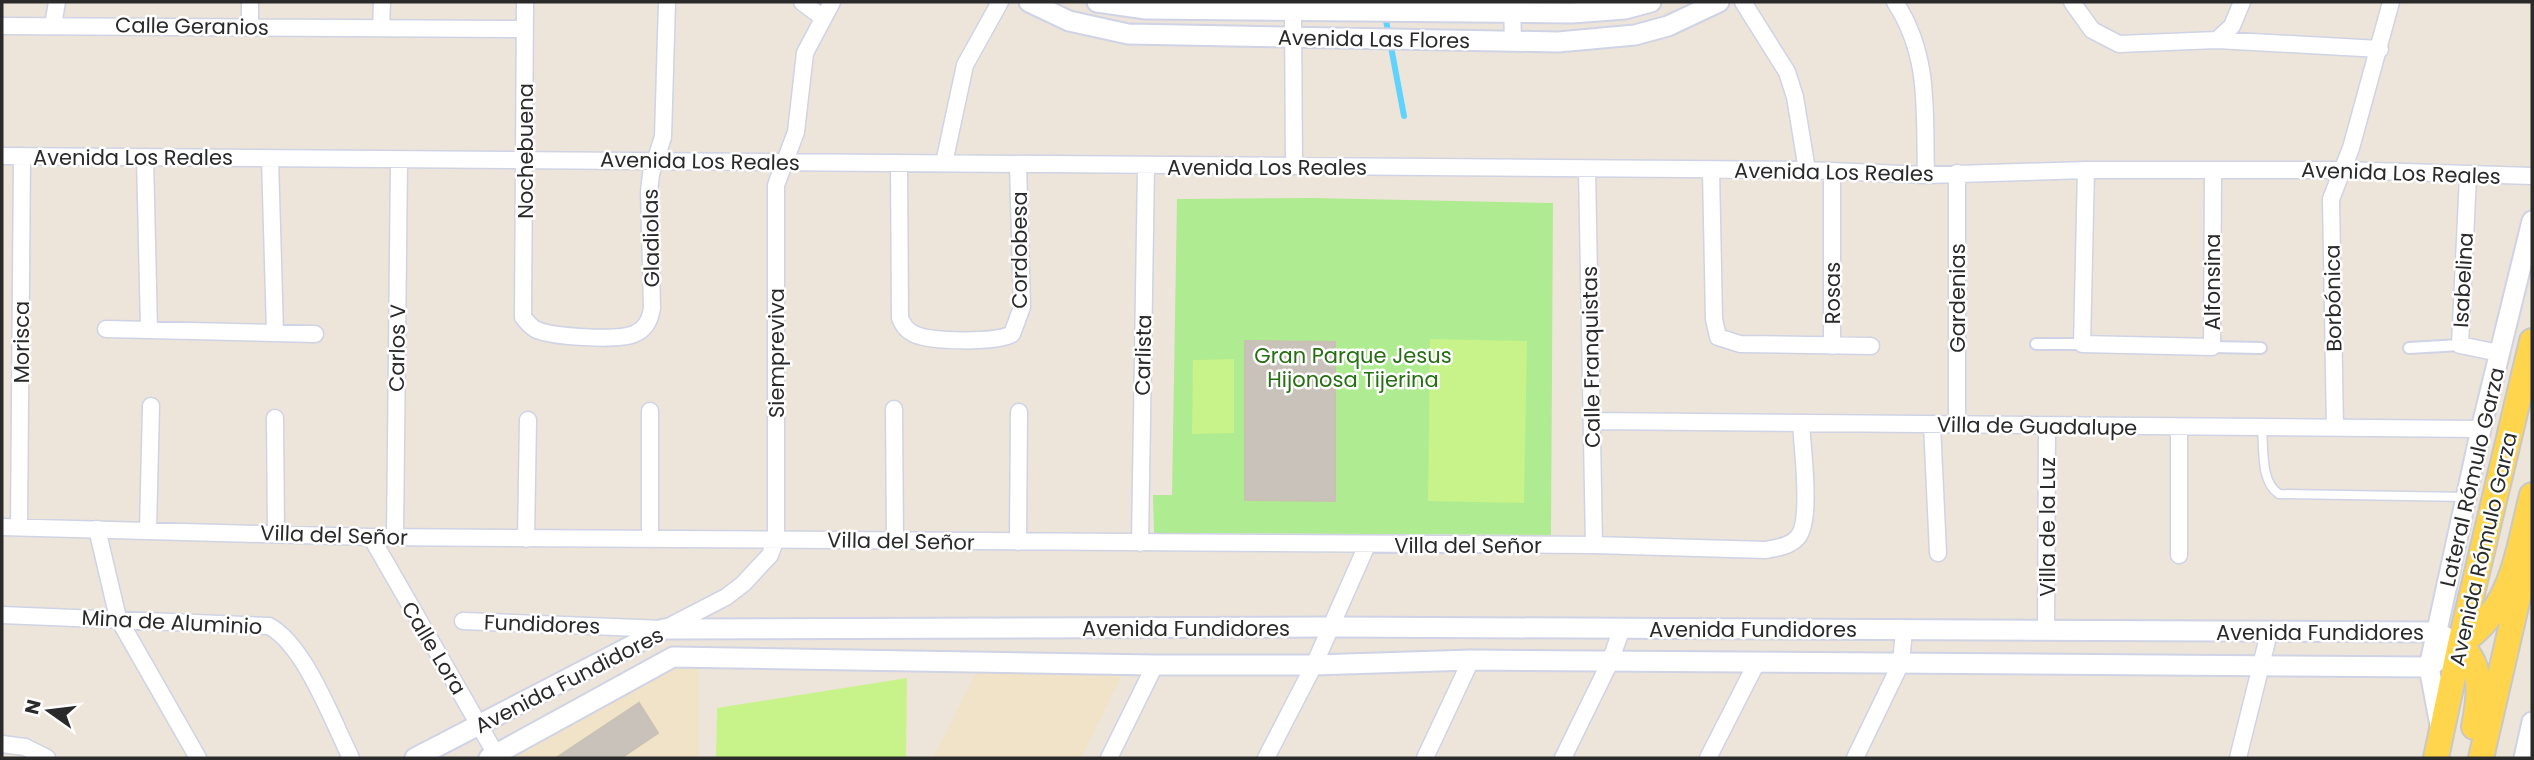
<svg xmlns="http://www.w3.org/2000/svg" width="2534" height="760" font-family="Poppins,sans-serif">
<style>
.education{fill:#f1e3c7}
.green{fill:#afeb90}
.pitch{fill:#c7f38a}
.lines{fill:none;stroke-linecap:round;stroke-linejoin:round}
.stream{stroke:#60d3fc;stroke-width:6}
.building{fill:#c9c2ba;stroke:#c9c1b3;stroke-width:2}
.service-casing{stroke:#cfd3e5;stroke-width:11}
.pedestrian-casing{stroke:#cfd3e5;stroke-width:14}
.minor-casing{stroke:#cfd3e5;stroke-width:19}
.tertiary-casing{stroke:#cfd3e5;stroke-width:23}
.primary-casing{stroke:#c8c8c8;stroke-width:28}
.service{stroke:#fff;stroke-width:8}
.pedestrian{stroke:#fff;stroke-width:10}
.minor{stroke:#fff;stroke-width:16}
.tertiary{stroke:#fff;stroke-width:19}
.primary{stroke:#ffd54d;stroke-width:24}
.labels{text-anchor:middle;dominant-baseline:central;stroke-width:5;stroke-linejoin:round;paint-order:stroke}
.street-label{font-size:21px;fill:#2a2a2a;stroke:#fff}
.park-label{font-size:21px;fill:#256f12;stroke:#fff}
</style>
<rect width="100%" height="100%" fill="#eee5da"/>
<!-- education -->
<path class="education" d="M679,667L699,668V758H517L515,755Z
M976,673L1122,675L1081,758H933Z"/>
<!-- green -->
<path class="green" d="M1313,198L1553,203L1551,535L1154,533L1153,495H1172L1177,199Z"/>
<!-- pitch -->
<path class="pitch" d="M1430,339L1527,341L1524,503L1428,501Z
M1234,359V433L1192,434L1193,360Z
M907,678L906,758H716L717,708Z"/>
<g class="lines">
<!-- stream -->
<path class="stream" d="M1385,15L1404,116"/>
</g>
<!-- building -->
<path class="building" d="M1245,341L1335,342V501L1245,500Z
M639,703L658,733L621,758H556Z"/>
<g class="lines">
<!-- service casing -->
<g class="service-casing">
<path id="service" d="M2262,428C2264,448 2260,482 2279,494L2467,497"/>
</g>
<!-- pedestrian casing -->
<g class="pedestrian-casing">
<path id="pedestrian" d="M2036,344H2082
M2212,347L2261,348
M2409,348L2460,345"/>
</g>
<!-- minor casing -->
<g class="minor-casing">
<path id="minor" d="M525,2L523,317C526,321 530,326 535,329C550,337 618,341 634,334C646,329 650,320 652,308L649,192L651,174L663,137L667,2
M802,2L822,17
M1512,2L1513,42
M1743,2L1787,72L1795,97L1807,170
M1895,2C1931,57 1924,112 1926,175
M2072,2L2092,30L2119,44L2217,40L2380,49
M1293,10L1294,166
M53,25L57,2
M2,26L525,29
M250,27V2
M381,28L382,2
M2217,40L2232,26L2242,2
M2,156L1807,170L1926,175L2086,170H2342L2532,176
M145,157L149,329
M270,158L275,332
M899,163L900,318C903,325 906,330 914,334C931,342 995,343 1012,334L1022,307L1018,164
M944,163L965,65L1000,2
M1587,169L1594,545
M1711,170L1714,319L1718,337L1740,344L1871,346
M2086,170L2082,344L2212,347L2213,171
M1957,173V424
M2468,176L2460,345L2499,353
M106,329L315,334
M1832,346V171
M894,409L895,541
M650,411V539
M275,418L276,533
M1592,421L2481,429
M1932,424L1938,553
M2335,428L2331,199L2351,148L2391,2
M2,527L371,537L1594,545L1766,550C1777,548 1790,546 1797,538C1813,523 1802,446 1801,423
M19,527L22,156
M97,529L118,618L198,758
M148,530L151,406
M371,537L498,758
M395,537L399,160
M526,539L528,420
M1018,542L1019,412
M1140,543L1146,167
M2179,555V428
M2,615L269,626C305,645 333,722 351,758
M463,621L664,629L726,597L743,584L770,555L776,539V185L796,132L805,53L832,2
M2046,629L2047,426
M2,744L25,747L47,758
M1109,758L1155,665
M1266,758L1314,665L1367,545
M1425,758L1471,660
M1563,758L1610,662L1622,628
M1708,758L1757,662
M1855,758L1901,663L1904,630
M2238,758L2269,633"/>
</g>
<!-- tertiary casing -->
<g class="tertiary-casing">
<path id="tertiary" d="M1029,2L1069,21L1128,34L1558,42L1635,35L1668,26L1719,2
M1097,2L1146,9L1572,13L1625,9L1651,2
M2440,725L2429,667L2481,429L2532,221
M415,758L664,629L1331,627L2436,632L2460,644L2429,667L1471,660L1314,665H1155L673,657L489,758
M2524,758L2532,722"/>
</g>
<!-- primary casing -->
<g class="primary-casing">
<path id="primary" d="M2460,644C2514,607 2517,553 2532,495
M2460,644C2484,668 2480,696 2474,727
M2436,758L2460,644L2532,341
M2481,758L2532,537"/>
</g>
<!-- service -->
<use href="#service" class="service"/>
<!-- pedestrian -->
<use href="#pedestrian" class="pedestrian"/>
<!-- minor -->
<use href="#minor" class="minor"/>
<!-- tertiary -->
<use href="#tertiary" class="tertiary"/>
<!-- primary -->
<use href="#primary" class="primary"/>
</g>
<g class="labels">
<!-- street labels -->
<g class="street-label">
<text transform="translate(192 26) rotate(1)">Calle Geranios</text>
<text transform="translate(1374 39) rotate(1)">Avenida Las Flores</text>
<text transform="translate(525 151) rotate(-90)">Nochebuena</text>
<text x="133" y="157">Avenida Los Reales</text>
<text transform="translate(700 161) rotate(1)">Avenida Los Reales</text>
<text x="1267" y="167">Avenida Los Reales</text>
<text transform="translate(1834 172) rotate(1)">Avenida Los Reales</text>
<text transform="translate(2401 173) rotate(2)">Avenida Los Reales</text>
<text transform="translate(651 238) rotate(-91)">Gladiolas</text>
<text transform="translate(1019 250) rotate(-90)">Cordobesa</text>
<text transform="translate(2463 280) rotate(-87)">Isabelina</text>
<text transform="translate(2212 282) rotate(-90)">Alfonsina</text>
<text transform="translate(1832 293) rotate(-90)">Rosas</text>
<text transform="translate(1957 298) rotate(-90)">Gardenias</text>
<text transform="translate(2333 298) rotate(-91)">Borbónica</text>
<text transform="translate(21 342) rotate(-90)">Morisca</text>
<text transform="translate(397 348) rotate(-89)">Carlos V</text>
<text transform="translate(776 353) rotate(-90)">Siempreviva</text>
<text transform="translate(1143 355) rotate(-89)">Carlista</text>
<text transform="translate(1591 357) rotate(-91)">Calle Franquistas</text>
<text transform="translate(2037 426) rotate(1)">Villa de Guadalupe</text>
<text transform="translate(2472 477) rotate(-77)">Lateral Rómulo Garza</text>
<text transform="translate(2047 527) rotate(-90)">Villa de la Luz</text>
<text transform="translate(334 535) rotate(2)">Villa del Señor</text>
<text transform="translate(901 541) rotate(1)">Villa del Señor</text>
<text x="1468" y="545">Villa del Señor</text>
<text transform="translate(2483 549) rotate(-77)">Avenida Rómulo Garza</text>
<text transform="translate(172 622) rotate(3)">Mina de Aluminio</text>
<text transform="translate(542 624) rotate(2)">Fundidores</text>
<text x="1186" y="628">Avenida Fundidores</text>
<text x="1753" y="629">Avenida Fundidores</text>
<text x="2320" y="632">Avenida Fundidores</text>
<text transform="translate(434 648) rotate(59)">Calle Lora</text>
<text transform="translate(569 680) rotate(-27)">Avenida Fundidores</text>
</g>
<!-- park labels -->
<g class="park-label">
<text x="1353" y="355">Gran Parque Jesus<tspan x="1353" dy="24">Hijonosa Tijerina</tspan></text>
</g>
</g>
<!-- border -->
<rect width="2534" height="760" fill="none" stroke="#2a2a2a" stroke-width="7"/>
<!-- north arrow -->
<g transform="translate(49 711) rotate(284)" stroke="#ffffff" stroke-width="5" paint-order="stroke">
<path d="M0-5L12 26L0 18L-12 26Z" fill="#2a2a2a"/>
<text y="-10" font-size="19" font-weight="bold" text-anchor="middle" fill="#2a2a2a">N</text>
</g>
</svg>
